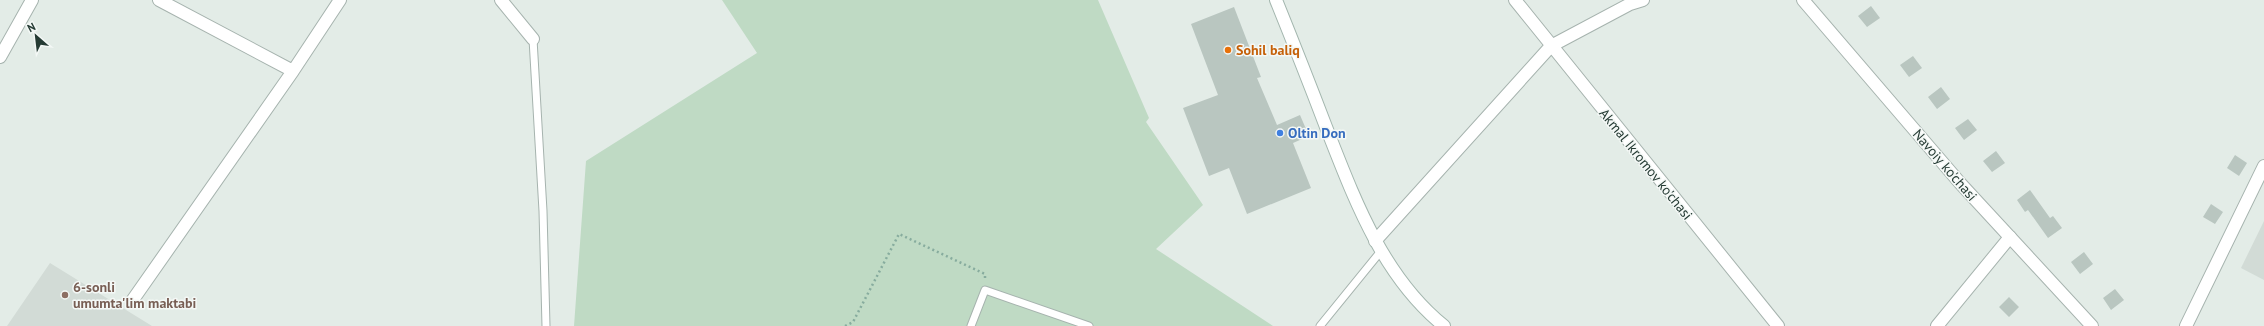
<svg xmlns="http://www.w3.org/2000/svg" width="2264" height="326" font-family="'PT Sans',sans-serif">
<style>
.built{fill:#d2dbd6}
.green{fill:#bfdac4}
.building{fill:#b9c6c0}
.lines{fill:none;stroke-linecap:round;stroke-linejoin:round}
.service-casing{stroke:#a6b3ae;stroke-width:9}
.minor-casing{stroke:#a6b3ae;stroke-width:14}
.tertiary-casing{stroke:#a6b3ae;stroke-width:14}
.secondary-casing{stroke:#a3b6ae;stroke-width:14}
.path{stroke:#87ac9e;stroke-width:2.5;stroke-dasharray:2 3;stroke-linecap:butt}
.service{stroke:#fff;stroke-width:7}
.minor{stroke:#fff;stroke-width:12}
.tertiary{stroke:#fff;stroke-width:12}
.secondary{stroke:#fff;stroke-width:12}
.food-dot{fill:#e8710a;stroke:#f4f8f6;stroke-width:1.5}
.shop-dot{fill:#3f7fe0;stroke:#f4f8f6;stroke-width:1.5}
.education-dot{fill:#8d6e63;stroke:#f4f8f6;stroke-width:1.5}
.labels{text-anchor:middle;dominant-baseline:central;stroke-width:3;stroke-linejoin:round;paint-order:stroke}
.food-label{font-size:14px;font-weight:bold;fill:#c56008;stroke:#f4f8f6;text-anchor:start}
.shop-label{font-size:14px;font-weight:bold;fill:#366cbe;stroke:#f4f8f6;text-anchor:start}
.street-label{font-size:14px;fill:#253b34;stroke:#f4f8f6}
.education-label{font-size:14px;font-weight:bold;fill:#785e54;stroke:#f4f8f6;text-anchor:start}
</style>
<rect width="100%" height="100%" fill="#e3ece7"/>
<!-- built -->
<path class="built" d="M2264,221V280L2241,268Z
M50,263L152,326H7Z"/>
<!-- green -->
<path class="green" d="M722,0H1098L1149,118L1146,122L1203,205L1156,249L1273,326H574L586,161L757,53Z"/>
<!-- building -->
<path class="building" d="M1871,6L1880,18L1867,27L1858,16Z
M1234,7L1261,77L1257,78L1277,125L1300,115L1309,136L1293,143L1311,188L1247,214L1229,168L1209,176L1183,108L1218,95L1191,24Z
M1913,56L1922,68L1909,77L1900,65Z
M1941,87L1950,99L1937,109L1928,97Z
M1968,119L1977,130L1964,140L1955,128Z
M1996,151L2005,163L1992,172L1983,161Z
M2235,155L2247,163L2239,176L2227,168Z
M2030,190L2050,218L2053,216L2062,228L2048,238L2028,210L2025,212L2017,200Z
M2211,204L2223,212L2215,224L2203,217Z
M2084,252L2093,264L2080,274L2071,262Z
M2115,289L2124,300L2111,310L2103,298Z
M2009,297L2019,307L2009,317L1999,307Z"/>
<g class="lines">
<!-- service casing -->
<g class="service-casing">
<path id="service" d="M533,39L543,211L546,326
M971,326L985,290L1089,326
M1320,326L1381,251"/>
</g>
<!-- minor casing -->
<g class="minor-casing">
<path id="minor" d="M159,0L293,71
M501,0L533,39
M1515,0L1778,326
M0,57L32,0
M1375,241L1551,46L1630,4L1643,0
M132,301L293,71L340,0
M1937,326L2010,237
M2186,326L2264,166"/>
</g>
<!-- tertiary casing -->
<g class="tertiary-casing">
<path id="tertiary" d="M1803,0L1960,183L2092,326"/>
</g>
<!-- secondary casing -->
<g class="secondary-casing">
<path id="secondary" d="M1276,0C1293,42 1310,85 1326,127C1354,198 1382,276 1444,326"/>
</g>
<!-- path -->
<path class="path" d="M845,326L853,322L899,234L985,274V280"/>
<!-- service -->
<use href="#service" class="service"/>
<!-- minor -->
<use href="#minor" class="minor"/>
<!-- tertiary -->
<use href="#tertiary" class="tertiary"/>
<!-- secondary -->
<use href="#secondary" class="secondary"/>
</g>
<!-- markers -->
<circle class="food-dot" cx="1228" cy="50" r="4"/>
<circle class="shop-dot" cx="1280" cy="133" r="4"/>
<circle class="education-dot" cx="65" cy="295" r="4"/>
<g class="labels">
<!-- food labels -->
<g class="food-label">
<text x="1236" y="50">Sohil baliq</text>
</g>
<!-- shop labels -->
<g class="shop-label">
<text x="1288" y="133">Oltin Don</text>
</g>
<!-- street labels -->
<g class="street-label">
<text transform="translate(1646 164) rotate(51)">Akmal Ikromov ko'chasi</text>
<text transform="translate(1945 165) rotate(49)">Navoiy ko'chasi</text>
</g>
<!-- education labels -->
<g class="education-label">
<text x="73" y="287">6-sonli<tspan x="73" dy="16">umumta'lim maktabi</tspan></text>
</g>
</g>
<!-- north arrow -->
<g transform="translate(36 36) rotate(332)" stroke="#f4f8f6" stroke-width="3" paint-order="stroke">
<path d="M0-3L7 15L0 10L-7 15Z" fill="#253b34"/>
<text y="-6" font-size="11" font-weight="bold" text-anchor="middle" fill="#253b34">N</text>
</g>
</svg>
